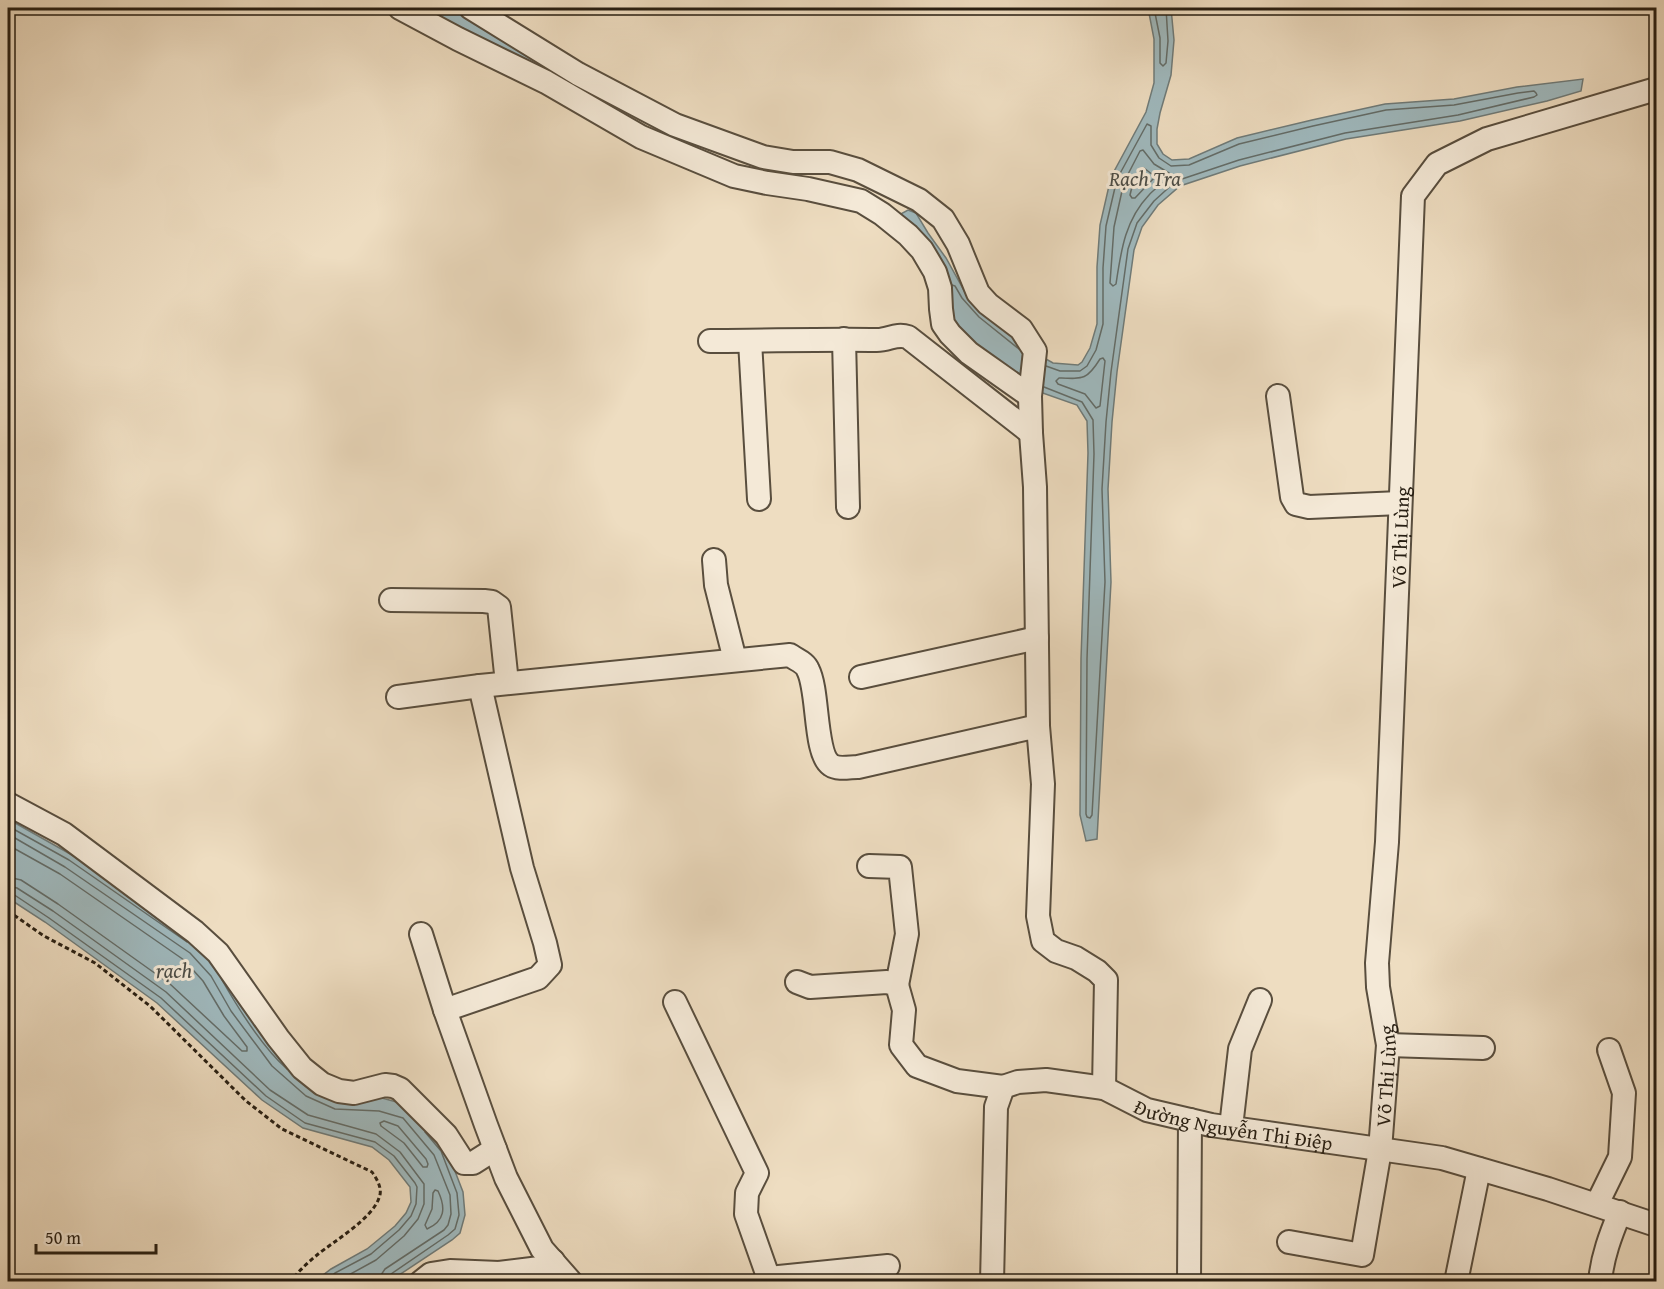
<svg xmlns="http://www.w3.org/2000/svg" width="1664" height="1289" font-family="'Gentium Book Plus',serif">
<style>
.water{fill:#9fb9be;stroke:#6f7b79;stroke-width:1.5}
.lines{fill:none;stroke-linecap:round;stroke-linejoin:round}
.shore{stroke:#636c68;stroke-width:1.5}
.minor-casing{stroke:#594e3e;stroke-width:26}
.path{stroke:#271e12;stroke-width:3;stroke-dasharray:4.5 3;stroke-linecap:butt}
.minor{stroke:#f4e9d7;stroke-width:22}
.labels{text-anchor:middle;dominant-baseline:central;stroke-width:6;stroke-linejoin:round;paint-order:stroke}
.street-label{font-size:20px;fill:#271e12;stroke:#f4e9d7}
.water-label{font-size:21px;font-style:italic;fill:#4b4c46;stroke:#f4e9d7}
</style>
<rect width="100%" height="100%" fill="#eeddc1"/>
<filter id="stains"><feTurbulence type="fractalNoise" baseFrequency=".00333" numOctaves="4"/><feColorMatrix values="0 0 0 0 .2 0 0 0 0 .09 0 0 0 0 .02 0 0 0 .5 -.17"/></filter>
<radialGradient id="worn" r=".72"><stop offset=".6" stop-color="#630" stop-opacity="0"/><stop offset="1" stop-color="#630" stop-opacity=".3"/></radialGradient>
<!-- water -->
<path class="water" d="M412,8H465L613,101V108L608,111Z
M1148,8H1171L1174,40L1171,75L1160,113L1157,129V144L1163,154L1172,160L1189,159L1237,138L1312,120L1385,104L1454,99L1517,87L1583,79L1581,91L1547,101L1460,121L1346,139L1240,166L1180,186L1158,205L1142,227L1134,250L1117,372L1112,422L1108,489L1111,582L1097,839L1086,841L1080,815L1081,659L1088,453L1087,421L1077,405L1023,386L952,323L897,216L908,210L916,213L928,233L946,258L966,294L983,313L1028,349L1053,363L1078,365L1082,362L1090,348L1097,324V267L1100,225L1111,177L1146,112L1154,83V39Z
M8,819L72,855L199,943L282,1058L364,1096L382,1098L411,1106L446,1148L463,1192L465,1215L460,1233L452,1240L390,1281H315L331,1269L367,1249L395,1226L406,1213L411,1202L410,1187L389,1160L372,1147L303,1128L262,1100L157,1003L45,922L8,898Z"/>
<g class="lines">
<!-- shore -->
<path class="shore" d="M1154,8L1160,38V63L1163,66L1166,63L1168,41L1166,8
M1143,150L1154,164L1169,173L1170,176C1164,183 1155,188 1149,195C1125,220 1121,251 1116,284L1113,286L1110,283L1114,227L1124,182L1140,151Z
M1144,168L1153,175L1154,178L1135,198H1132L1130,195C1132,186 1136,173 1144,168Z
M952,285L955,286L962,298L979,317L1019,349
M1100,359L1103,358L1105,361L1100,406L1096,408L1085,394L1058,384L1056,381L1059,378C1083,379 1087,380 1100,359Z
M1044,387L1082,402L1093,420L1094,454L1087,659L1086,814L1087,817L1090,818L1092,815L1105,582L1102,489L1106,422L1111,372L1128,249L1137,223L1154,201L1176,181L1239,160L1345,133L1458,115L1534,97L1537,95L1536,93L1534,91L1518,93L1454,105L1386,110L1313,126L1239,144L1189,165L1171,166L1159,158L1151,145V126L1147,124L1117,179L1106,226L1103,268V324L1096,350L1087,366L1080,371H1060L1046,366
M8,826L69,860L187,942
M8,834L65,867L190,953L211,976L231,1011L272,1066L306,1096L335,1109L379,1111L403,1118L434,1155L450,1195L451,1214L448,1225L444,1230L385,1269L381,1275L380,1282
M8,845L60,874L184,960L203,981L224,1016L247,1047V1051H242L170,984L58,904L21,880L8,877
M8,886L17,888L53,911L166,992L270,1090L308,1115L376,1134L400,1152L424,1184V1204L418,1219L404,1236L376,1260L336,1282
M8,893L13,894L49,918L161,998L266,1096L305,1123L375,1142L394,1156L415,1183L417,1187L416,1204L411,1216L399,1230L371,1254L335,1273L324,1282
M222,980C238,1008 263,1048 287,1069
M384,1121L398,1126L426,1159L428,1164L427,1167H423L404,1143L381,1126L380,1123Z
M435,1190L438,1191C446,1208 445,1221 427,1229L425,1225L432,1209L433,1193Z
M388,1282L391,1274L448,1235L455,1229L459,1215L457,1193L441,1151L425,1132"/>
<!-- minor casing -->
<g class="minor-casing">
<g id="minor">
<path d="M400,8L458,39L546,82L641,137L734,176L767,183L808,189L861,201L882,214L908,235L922,250L935,272L940,288L941,309L943,324L950,334L969,353L1030,396"/>
<path d="M471,8L578,74L675,125L763,157L793,162H830L858,170L919,200L943,219L958,244L978,293L988,304L1021,329L1035,351L1030,396L1031,433L1035,487L1038,726"/>
<path d="M844,339L848,507"/>
<path d="M710,341C766,341 821,339 877,340C889,340 896,333 908,337L1031,433"/>
<path d="M750,341L759,499"/>
<path d="M1278,396L1292,497L1296,504L1309,507L1400,503"/>
<path d="M714,560L716,585L735,660"/>
<path d="M391,600L484,601L492,602L499,607L507,683"/>
<path d="M861,677L1037,638"/>
<path d="M398,697L480,686L790,655C796,660 805,662 808,670C819,691 814,754 831,765C838,770 850,767 858,767L1038,726L1043,784L1038,916L1043,941L1056,951L1076,958L1097,971L1106,980L1104,1088"/>
<path d="M8,804L64,834L195,932L218,953L278,1038L302,1068L322,1084L339,1091L354,1093L385,1085L393,1086L400,1089L446,1135L464,1163H473L495,1149"/>
<path d="M869,866L900,867L907,934L897,985"/>
<path d="M421,934L445,1010L486,1125L506,1178L542,1249L571,1282"/>
<path d="M797,982L810,987L887,982L897,985L904,1010L901,1045L917,1066L957,1081L1003,1087"/>
<path d="M675,1002L757,1173L747,1193L746,1214L770,1282"/>
<path d="M445,1010L538,978L550,965L545,943L522,868L480,686"/>
<path d="M1388,1045L1483,1048"/>
<path d="M1231,1127L1240,1049L1260,1000"/>
<path d="M1597,1204L1620,1157L1624,1093L1609,1050"/>
<path id="s1" d="M1289,1242L1362,1255L1380,1150L1388,1045L1378,987L1377,963L1387,842L1413,196L1437,164L1487,139L1656,89"/>
<path d="M769,1278L888,1266"/>
<path d="M421,1282L431,1274L450,1271L499,1273L540,1268L553,1261"/>
<path id="s2" d="M992,1282L996,1107L1003,1087L1018,1082L1046,1080L1104,1088L1147,1110L1211,1125L1442,1158L1548,1189L1656,1225"/>
<path d="M1189,1282L1190,1120"/>
<path d="M1456,1282L1479,1169"/>
<path d="M1600,1282C1602,1257 1611,1234 1620,1212"/>
</g>
</g>
<!-- path -->
<path class="path" d="M8,911L44,936L95,963L150,1006L246,1101L282,1129L372,1172C377,1179 383,1189 379,1198C372,1219 334,1241 317,1255C307,1263 298,1272 290,1282"/>
<!-- minor -->
<use href="#minor" class="minor"/>
</g>
<g class="labels">
<!-- street labels -->
<g class="street-label">
<text stroke="none"><textPath href="#s1" startOffset="795">Võ Thị Lùng</textPath></text>
<text stroke="none"><textPath href="#s1" startOffset="255">Võ Thị Lùng</textPath></text>
<text stroke="none"><textPath href="#s2" startOffset="435">Đường Nguyễn Thị Điệp</textPath></text>
</g>
<!-- water labels -->
<g class="water-label">
<text x="1145" y="178">Rạch Tra</text>
<text x="174" y="970">rạch</text>
</g>
</g>
<!-- margin -->
<rect width="1664" height="1289" fill="none" stroke="#eeddc1" stroke-width="30"/>
<rect x="9" y="9" width="1646" height="1271" fill="none" stroke="#271e12" stroke-width="3"/>
<rect x="15" y="15" width="1634" height="1259" fill="none" stroke="#271e12" stroke-width="1.5"/>
<!-- scale -->
<path d="M36 1244v9h120v-9" fill="none" stroke="#271e12" stroke-width="3"/>
<text x="45" y="1244" font-size="18" fill="#271e12" stroke="#f4e9d7" stroke-width="4.5" paint-order="stroke">50 m</text>
<rect width="100%" height="100%" filter="url(#stains)"/>
<rect width="100%" height="100%" fill="url(#worn)"/>
</svg>
